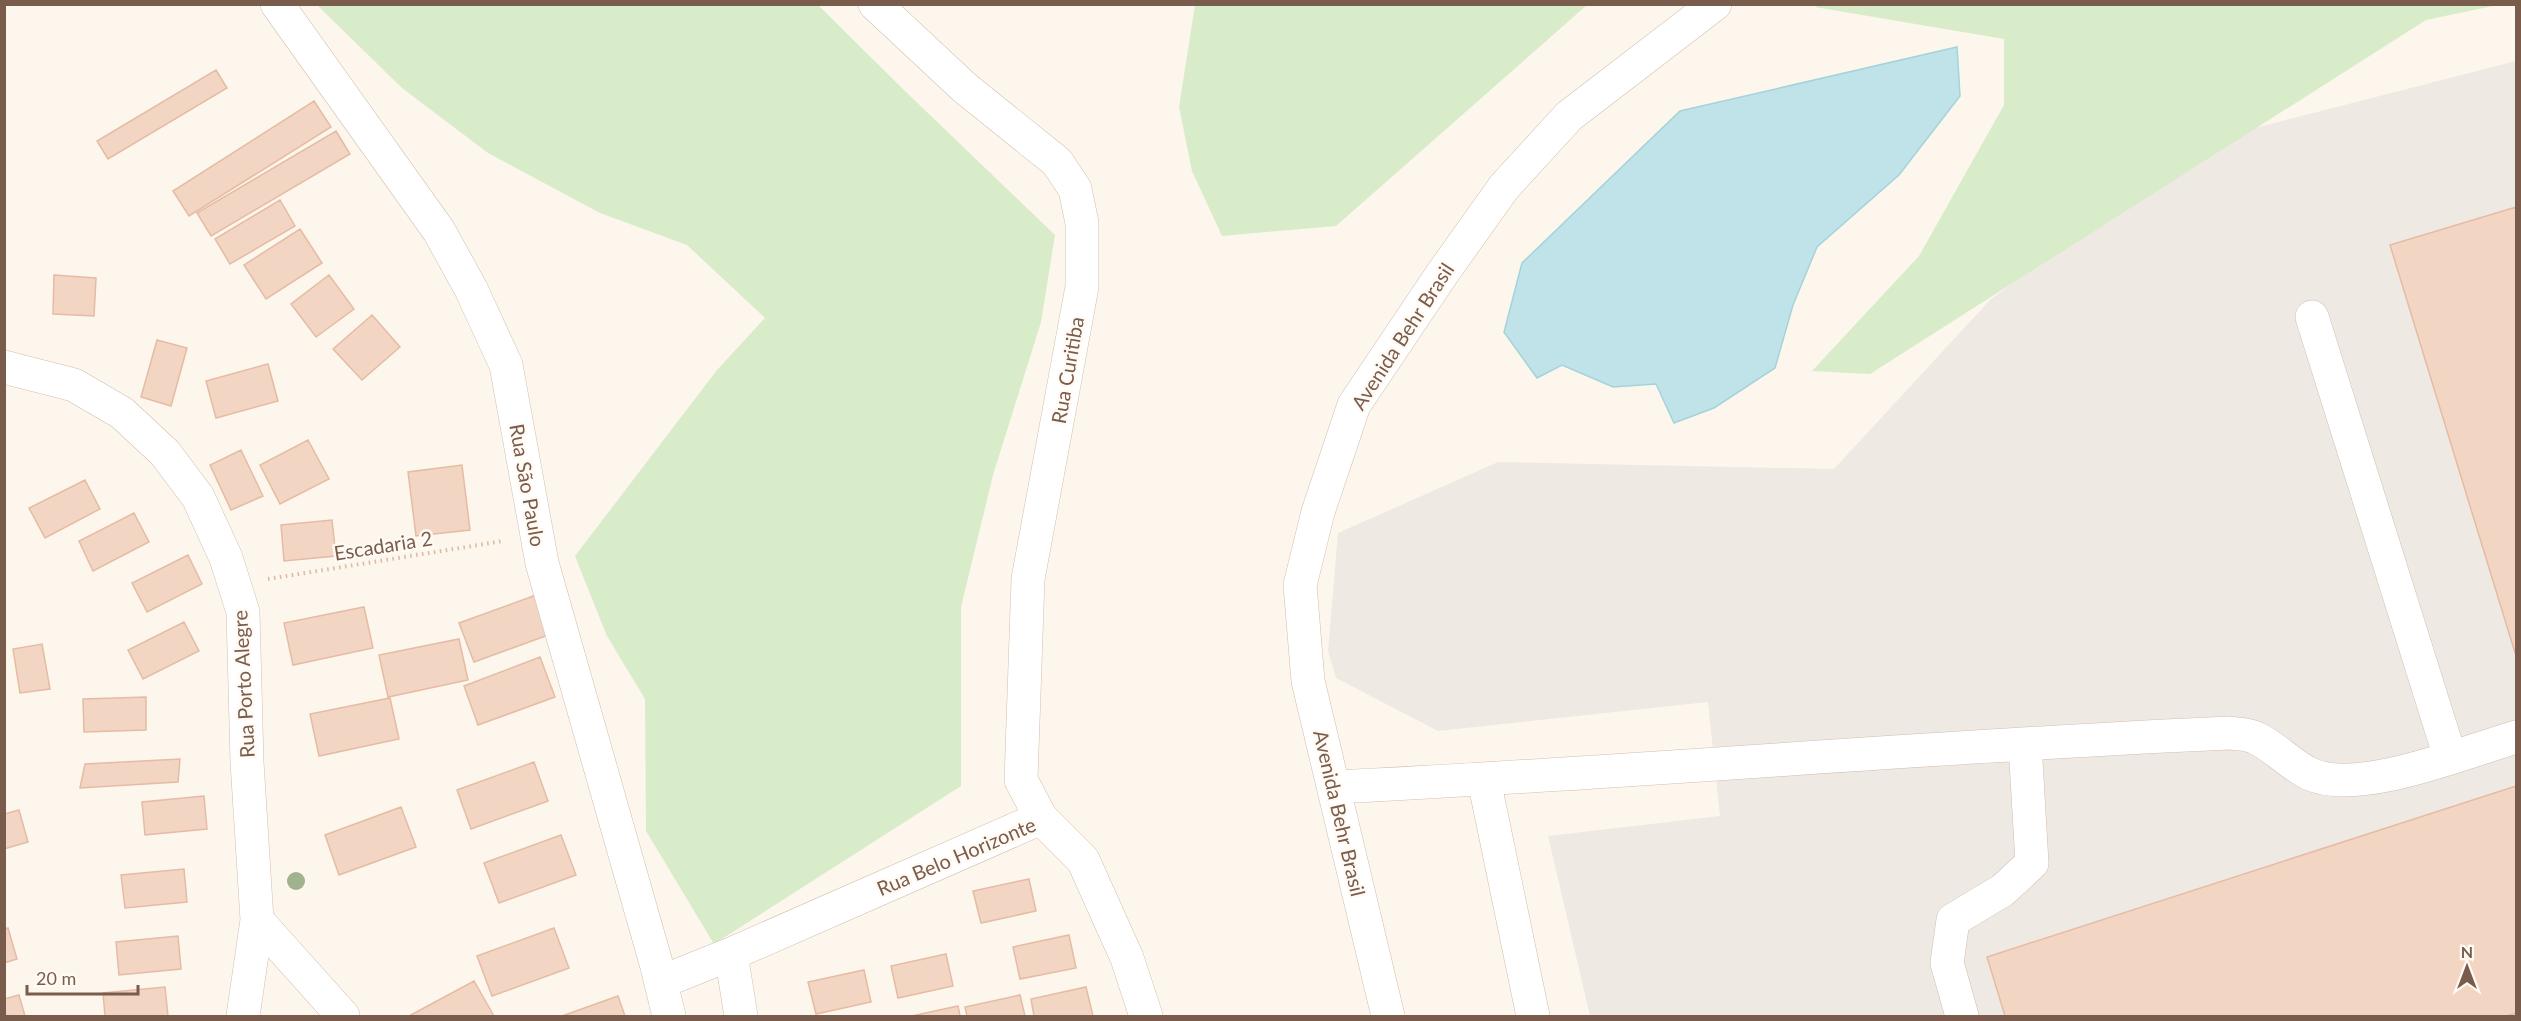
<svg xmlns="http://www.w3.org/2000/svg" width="2521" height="1021" font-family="Lato,sans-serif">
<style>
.industrial{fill:#efe9e4}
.green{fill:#d8ecc9}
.water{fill:#bfe3e8;stroke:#a5d3da;stroke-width:1.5}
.building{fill:#f3d5c3;stroke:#e6bba3;stroke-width:1.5}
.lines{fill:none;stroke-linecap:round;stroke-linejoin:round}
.minor-casing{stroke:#d1beb0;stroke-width:34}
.path{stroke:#d9b8a5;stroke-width:4;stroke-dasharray:1.5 4.5;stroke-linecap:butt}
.minor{stroke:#fff;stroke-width:33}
.tree{fill:#a0b28e}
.labels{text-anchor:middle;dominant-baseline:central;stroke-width:5;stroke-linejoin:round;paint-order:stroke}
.street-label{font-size:20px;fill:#7a5c4d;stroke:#fffaf3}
</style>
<rect width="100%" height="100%" fill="#fdf6ec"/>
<!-- industrial -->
<path class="industrial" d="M2516,61V1016H1590L1548,836L1720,816L1708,702L1438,731L1336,678L1328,651L1338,533L1498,462L1834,469L1990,300L2197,143Z"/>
<!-- green -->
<path class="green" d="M317,5H818L906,92L1055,235L1041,322L993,475L961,607V786L714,944L646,831L645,699L607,636L575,556L717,370L765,318L687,245L600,213L488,153L402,88Z
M1195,5V4L1587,5L1336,226L1222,236L1192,171L1179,107Z
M1819,5V4L2498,5L2426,20L1870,374L1812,371L1919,256L2004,105V39L1815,7Z"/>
<!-- water -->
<path class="water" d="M1957,47L1960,96L1899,175L1817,247L1793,305L1775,368L1714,408L1674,423L1656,384L1613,387L1562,365L1537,378L1504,332L1522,263L1680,111Z"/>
<!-- building -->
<path class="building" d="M216,70L227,88L108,159L97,141Z
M314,101L331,127L189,216L173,191Z
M336,131L350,154L211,236L197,213Z
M280,200L295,226L230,264L215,239Z
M2516,207V656L2390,245Z
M300,229L322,263L266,299L244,265Z
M54,275L96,278L94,316L53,314Z
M329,275L354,309L316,337L291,304Z
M372,315L400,347L362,380L333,349Z
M157,340L187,348L171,406L141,397Z
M268,364L278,401L216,418L206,381Z
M308,440L329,479L280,504L260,465Z
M241,450L263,496L231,510L210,465Z
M462,465L470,530L416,536L408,472Z
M85,480L100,509L45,538L29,508Z
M134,513L149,542L93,571L79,541Z
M332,520L336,556L284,561L281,525Z
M188,555L202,584L147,612L132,583Z
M536,595L551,634L474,662L459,623Z
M364,607L373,648L293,665L284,623Z
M184,622L199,651L143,679L128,650Z
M459,639L468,680L388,697L379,655Z
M42,644L50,689L20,693L13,649Z
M540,657L555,697L478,725L464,686Z
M146,697V730L84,732L83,699Z
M390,698L399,739L319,756L310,714Z
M180,759L178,782L80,788L85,764Z
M534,762L548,801L471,829L457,790Z
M2516,786V1013L2506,1016H2005L1987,957Z
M204,796L207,829L145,835L142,802Z
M401,807L416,847L339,875L325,835Z
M19,810L28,842L4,849V814Z
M561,835L576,875L499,903L484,863Z
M184,869L187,902L125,908L121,875Z
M1029,879L1036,911L981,923L973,891Z
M8,928L17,959L4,963V929Z
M554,928L569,968L492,996L477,956Z
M1069,935L1076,968L1020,979L1013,947Z
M178,936L181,969L119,975L116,942Z
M946,954L953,986L898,998L891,966Z
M864,970L871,1002L816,1014L808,982Z
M474,981L494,1016H409Z
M165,987L168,1016H105L103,993Z
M1086,987L1093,1016H1034L1031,999Z
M19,995L25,1016H4V999Z
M1020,995L1025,1016H967L965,1007Z
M618,996L625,1016H562Z
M958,1006L960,1016H912Z"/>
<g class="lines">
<!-- minor casing -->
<g class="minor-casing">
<path id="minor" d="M277,4L439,231L471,289L506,365L542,563L656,963L669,1016
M875,4L965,88L1057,162L1075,189L1082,223V287L1028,579L1021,780L1041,818
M2312,317L2450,757
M4,367L74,385L122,413L165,453L198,497L226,558L243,612L247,762L257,920L343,1016
M1484,780L1533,1016
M1334,787C1633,773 1930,746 2229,733C2237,734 2249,734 2256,738C2275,747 2291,765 2310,774C2359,796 2465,752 2516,737
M731,954L741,1016
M661,982L731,954L1041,818L1083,860L1127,958L1146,1016
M243,1016L257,920
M1388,1016L1308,681L1300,585L1318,512L1354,405L1442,274L1504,187L1569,116L1715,4
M1962,1016L1947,963L1953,920L2003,890L2032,863L2025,744"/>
</g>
<!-- path -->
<path class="path" d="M268,579L503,541"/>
<!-- minor -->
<use href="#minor" class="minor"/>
</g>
<!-- trees -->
<circle class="tree" cx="296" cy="881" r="9"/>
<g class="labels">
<!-- street labels -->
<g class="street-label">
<text transform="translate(1402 336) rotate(-57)">Avenida Behr Brasil</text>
<text transform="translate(1067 370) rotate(-80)">Rua Curitiba</text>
<text transform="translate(528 485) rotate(80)">Rua São Paulo</text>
<text transform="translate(383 545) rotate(-9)">Escadaria 2</text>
<text transform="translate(243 684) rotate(-93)">Rua Porto Alegre</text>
<text transform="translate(1340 813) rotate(77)">Avenida Behr Brasil</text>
<text transform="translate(956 856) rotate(-23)">Rua Belo Horizonte</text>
</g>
</g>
<!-- border -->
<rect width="2521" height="1021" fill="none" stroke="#7a5c4d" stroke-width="12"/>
<!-- north arrow -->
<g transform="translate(2467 967)" stroke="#fffaf3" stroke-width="4.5" paint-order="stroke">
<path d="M0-4.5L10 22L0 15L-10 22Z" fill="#7a5c4d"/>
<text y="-9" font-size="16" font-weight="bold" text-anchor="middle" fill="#7a5c4d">N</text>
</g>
<!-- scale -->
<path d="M27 985v9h111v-9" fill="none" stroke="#7a5c4d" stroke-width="3"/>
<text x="36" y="985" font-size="18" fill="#7a5c4d" stroke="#fffaf3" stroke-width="4.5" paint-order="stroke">20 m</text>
</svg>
